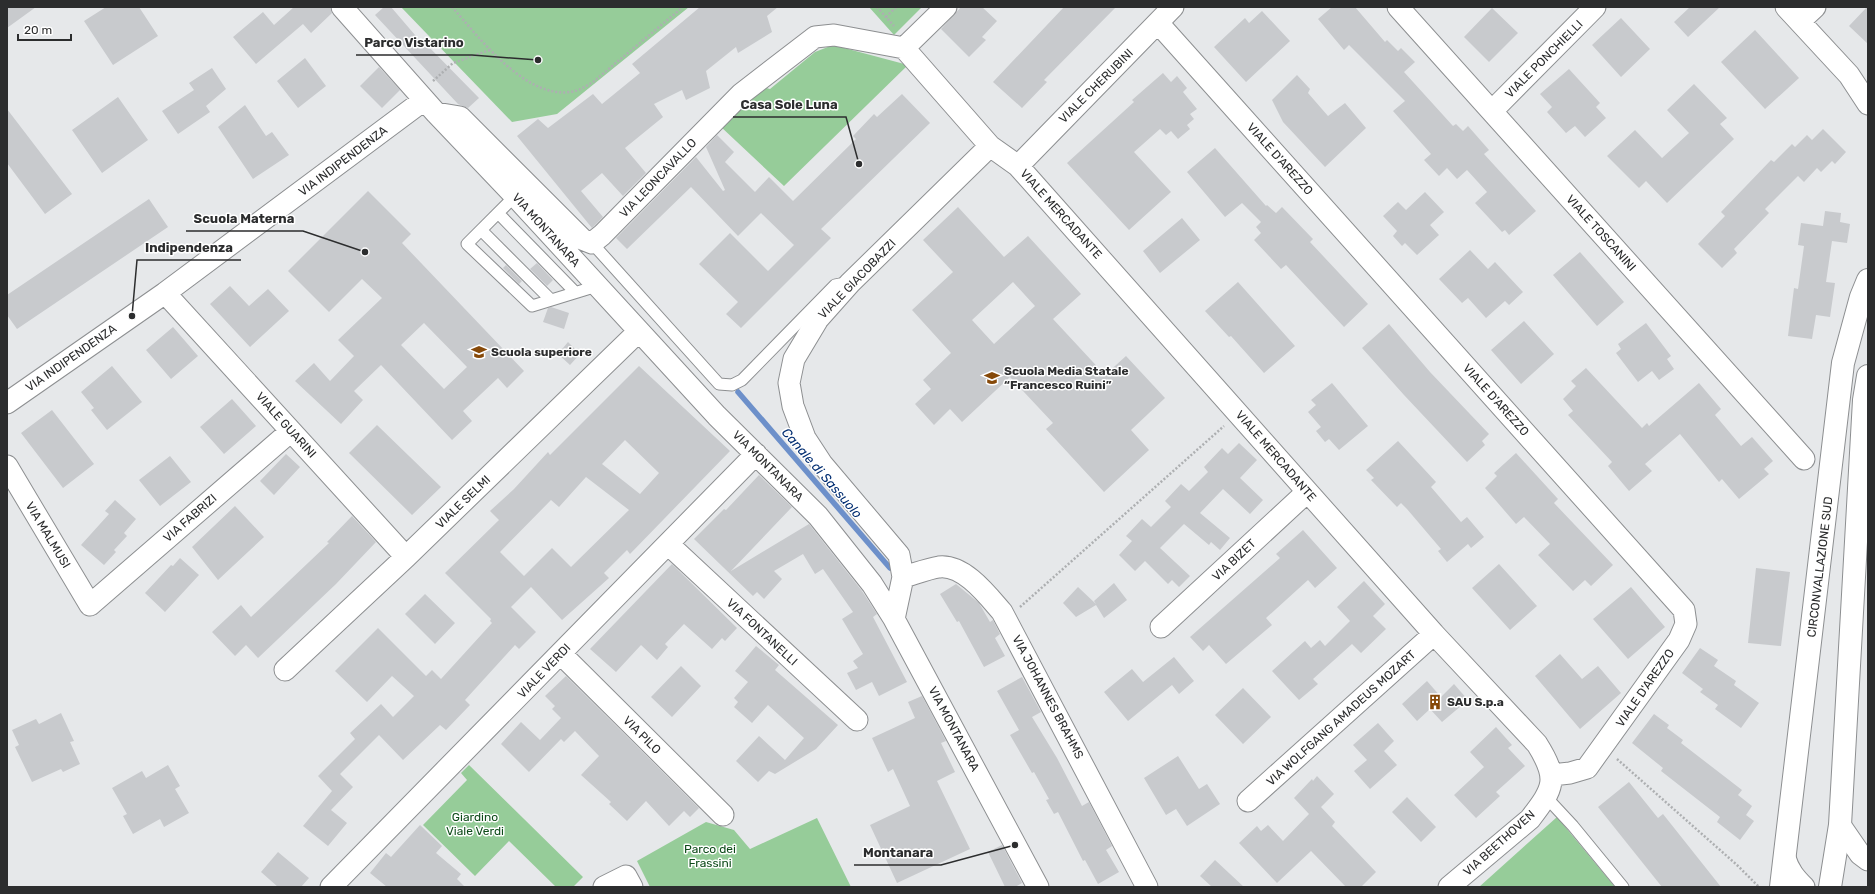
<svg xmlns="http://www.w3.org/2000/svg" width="1875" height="894" font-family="Rubik,sans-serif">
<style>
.green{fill:#96cc99}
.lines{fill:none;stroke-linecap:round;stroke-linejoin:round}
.stream{stroke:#6d90ca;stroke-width:5.5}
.building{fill:#c8cacd;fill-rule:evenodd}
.service-casing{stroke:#8d8f91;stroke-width:13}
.minor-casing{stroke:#8d8f91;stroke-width:23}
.secondary-casing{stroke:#8d8f91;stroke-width:24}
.path{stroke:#adafb1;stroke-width:2.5;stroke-dasharray:2 2;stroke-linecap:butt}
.service{stroke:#fff;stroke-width:11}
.minor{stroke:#fff;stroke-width:21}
.secondary{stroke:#fff;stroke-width:22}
.labels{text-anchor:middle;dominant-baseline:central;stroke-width:3;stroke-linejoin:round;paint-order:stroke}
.street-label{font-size:12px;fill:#2c2d2e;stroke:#fff}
.poi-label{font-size:12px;font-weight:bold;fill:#2c2d2e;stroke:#fff;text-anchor:start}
.park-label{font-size:12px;fill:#0d4b19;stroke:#fff}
.water-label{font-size:13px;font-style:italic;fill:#012d71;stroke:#fff}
.leader{fill:none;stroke:#2c2d2e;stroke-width:1.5}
.callout-dot{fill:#2c2d2e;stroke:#fff;stroke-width:1.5}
.callout-label{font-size:13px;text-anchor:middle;font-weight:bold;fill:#2c2d2e;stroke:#fff;stroke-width:3;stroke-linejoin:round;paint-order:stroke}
</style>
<rect width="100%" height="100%" fill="#e6e8ea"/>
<!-- green -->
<path class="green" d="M401,7H689L557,114L512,122Z
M869,7H922L894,35Z
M833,45L908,65L784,186L720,126L759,86L770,89L815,52Z
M469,765L583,877L573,887H556L509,841L475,876L423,825L467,780L461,773Z
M1557,817L1615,887H1479Z
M817,818L851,887H650L637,861L706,822L734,830L750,849Z"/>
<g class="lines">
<!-- stream -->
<path class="stream" d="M738,392L890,568"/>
</g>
<!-- building -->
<path class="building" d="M7,7H36L7,28Z
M106,7H139L158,36L113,65L84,21Z
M294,7H330L332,13L311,33L303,24L256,64L233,37L263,12L274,25Z
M384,7H391L421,42L423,41L479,98L468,108L458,104L375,15Z
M700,7H778L767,16L772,32L738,53L736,47L706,71L710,88L686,100L682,90L654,104L663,117L625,148L646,173L623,196L602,173L581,191L603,217L592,228L517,136L538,119L548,128L593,94L602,104L640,73L632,64Z
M961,7H982L997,21L982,37L986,40L969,57L941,29Z
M1064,7H1116L1044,80L1047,82L1022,108L993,82Z
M1332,7H1355L1385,42L1387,40L1398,51L1401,48L1415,62L1404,72L1453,126L1456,124L1463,131L1468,126L1489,150L1484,154L1536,211L1509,235L1505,230L1502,232L1475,203L1487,192L1467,170L1457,179L1447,168L1439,176L1424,160L1431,154L1393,111L1405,101L1349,45L1344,50L1318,19Z
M1690,7H1720L1688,37L1674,22Z
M1867,7H1868V44L1849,26Z
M1492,8L1518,33L1489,62L1464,37Z
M1262,11L1290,41L1246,82L1214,47L1245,18L1249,23Z
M1621,18L1650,49L1621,77L1592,45Z
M1755,30L1799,78L1765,109L1721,62Z
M305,58L326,86L298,108L277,81Z
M379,67L400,90L382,108L360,86Z
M212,68L226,89L206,106L210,112L178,134L162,111L194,90L189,83Z
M1569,69L1600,103L1596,107L1606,118L1585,137L1575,126L1566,133L1547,112L1552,107L1540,94Z
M1163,73L1171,82L1177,76L1187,88L1183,92L1197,109L1190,114L1194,119L1187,125L1190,129L1178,139L1171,131L1166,135L1160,129L1134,152L1171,192L1129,230L1067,163L1134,102L1132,100Z
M1297,75L1310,89L1308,93L1328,116L1345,103L1366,128L1325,167L1283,122L1272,100Z
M1694,84L1727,118L1720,124L1734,139L1667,203L1646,181L1639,188L1607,156L1635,130L1662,158L1689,133L1667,110Z
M902,94L930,123L821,229L831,238L741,328L726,314L738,302L699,264L730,233L768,271L794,245L761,213L738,236L691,187L627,249L616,238L696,157L723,191L725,190L706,147L717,135L734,152L725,162L755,192L769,177L793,201L856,139L853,136L874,114L877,117Z
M118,97L148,140L102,173L72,130Z
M245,105L266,136L272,132L289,155L253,179L218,127Z
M7,109L72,194L45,214L7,163Z
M1823,129L1846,152L1835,164L1832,161L1821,172L1817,168L1804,182L1798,176L1765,209L1769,213L1734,249L1737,253L1722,268L1698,244L1725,216L1721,212L1771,160L1774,162L1792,144L1795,147L1807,135L1812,140Z
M1215,148L1266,206L1267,205L1276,213L1282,207L1313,239L1310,242L1368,304L1344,327L1286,265L1281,269L1254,240L1261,233L1256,227L1261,222L1242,203L1225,217L1187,172Z
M368,191L411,234L402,243L524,371L507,388L498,378L463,411L472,421L452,440L381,365L354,391L363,400L341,424L295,381L314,363L330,381L354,356L338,340L382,298L362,279L329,312L288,271ZM424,323L467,367L444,389L401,345Z
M1425,192L1444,212L1430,225L1439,235L1417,255L1405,243L1402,246L1393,236L1397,231L1383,216L1398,202L1406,210Z
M149,199L168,227L17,329L7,315V295Z
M958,207L1004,257L1028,236L1081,294L1053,319L1105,375L1126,356L1165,398L1131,430L1149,450L1104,492L1046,429L1053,423L1010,377L962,422L950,409L934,425L915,404L931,389L923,380L951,353L912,310L953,272L923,240ZM1013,282L1035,306L994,344L972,320Z
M1825,211L1841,213L1840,222L1850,224L1847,243L1832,241L1826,282L1835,283L1830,317L1816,315L1812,339L1788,336L1794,288L1798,289L1804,246L1798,245L1801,223L1823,226Z
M1182,218L1200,240L1160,273L1143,251Z
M1470,250L1488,269L1495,262L1523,292L1509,305L1505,301L1486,318L1468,298L1462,303L1439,279Z
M1580,252L1624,302L1597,326L1553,275Z
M537,263L553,280L547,286L530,269Z
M506,265L522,281L519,284L503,268Z
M1238,282L1295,346L1264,373L1231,336L1229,337L1205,311Z
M230,286L249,306L268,289L289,311L250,347L210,304Z
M551,307L569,313L564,329L543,322L548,308Z
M1524,321L1554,354L1521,384L1491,350Z
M1646,323L1671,356L1667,359L1674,369L1659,380L1652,371L1638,382L1616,353L1621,349L1618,344Z
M1389,324L1430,372L1489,434L1482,441L1485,445L1467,462L1404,395L1362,348Z
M173,327L198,356L171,379L146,350Z
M568,342L580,354L570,365L558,354Z
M112,366L142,402L107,430L91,410L94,408L81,392Z
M639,366L730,451L630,554L627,550L604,573L609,578L562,620L531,587L511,607L536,632L519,649L515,645L465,700L470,705L446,730L440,725L403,760L379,735L340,774L353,787L331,810L347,823L328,846L303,826L332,791L318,776L355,739L350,733L381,704L393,717L414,696L392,676L367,702L335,671L378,628L426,676L432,670L441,679L492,623L490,621L491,619L445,573L499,520L490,511L514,489L548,452L550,455ZM625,440L659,473L640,494L602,464ZM586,477L629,510L571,567L552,548L524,576L500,552L551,500L559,507Z
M1586,368L1642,428L1647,423L1649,426L1699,383L1721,409L1715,415L1741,446L1752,437L1773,461L1764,469L1769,474L1739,499L1722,479L1719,482L1680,434L1645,464L1652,471L1629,491L1608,466L1612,462L1568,415L1573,411L1563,399L1576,386L1571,381Z
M1332,383L1368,426L1339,450L1329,439L1325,442L1316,431L1321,427L1308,412L1316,405L1311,400Z
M232,399L256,426L224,454L200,427Z
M52,410L94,464L63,488L21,433Z
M377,425L441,487L412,515L349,453Z
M1398,441L1436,482L1431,487L1461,522L1467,517L1484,537L1471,548L1468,544L1447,562L1438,551L1441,549L1407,509L1401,503L1397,507L1371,480L1374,478L1366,470Z
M1239,443L1257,460L1240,478L1263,500L1250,514L1223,489L1200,513L1230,538L1220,550L1211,542L1209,545L1184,524L1160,548L1190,576L1179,587L1172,580L1168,584L1145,561L1135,571L1119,555L1132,541L1126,536L1142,519L1151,527L1171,507L1165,501L1181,484L1189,491L1208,472L1204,467L1222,448L1228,454Z
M1516,453L1558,499L1554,503L1613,565L1591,586L1585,580L1573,591L1538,555L1550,544L1524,517L1516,524L1485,488L1497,476L1494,473Z
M286,454L300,467L274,495L260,481Z
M170,456L191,482L160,506L139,480Z
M759,475L792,507L731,571L809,524L862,591L877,614L873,617L907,682L879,696L872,682L856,690L847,673L858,668L853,661L863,654L842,619L853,612L823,569L815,574L803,554L774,571L782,579L764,599L757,592L753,596L694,539L724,509L726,510Z
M115,500L136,519L124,533L127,536L114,550L116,552L104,565L81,545L109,514L105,511Z
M235,506L264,537L218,580L192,547Z
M352,516L376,542L336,584L258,658L246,645L235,656L212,632L241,605L251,617L329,543L327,542Z
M1303,530L1337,568L1315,588L1308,580L1266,618L1272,625L1226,664L1209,645L1203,651L1190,637L1280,558L1276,554Z
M180,558L199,575L165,612L145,593L171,565L173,566Z
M672,564L737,628L725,641L722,638L712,649L684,624L665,644L668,647L657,660L641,645L616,672L590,649Z
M1499,564L1537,606L1510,630L1472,588Z
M1756,568L1790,572L1781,646L1748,643Z
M1364,581L1385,604L1373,616L1386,629L1361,653L1352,644L1313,679L1318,684L1299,700L1272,671L1305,641L1311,648L1320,640L1325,646L1350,621L1337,607Z
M1114,583L1127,600L1104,618L1096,605L1076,617L1063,603L1078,587L1096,604L1094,601Z
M956,584L979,603L990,622L993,620L1000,634L995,638L1005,656L984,667L959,621L957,622L940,594Z
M1631,587L1665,627L1628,659L1593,619Z
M425,594L455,623L435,644L405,614Z
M756,646L779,665L775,670L838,725L816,749L775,774L769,771L758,782L736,761L759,736L785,760L804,738L768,705L752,723L734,707L738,702L734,698L748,682L735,671Z
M1700,648L1718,660L1714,666L1736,681L1734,685L1759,703L1741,728L1715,709L1718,705L1700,692L1703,689L1682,673Z
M1560,654L1582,679L1598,666L1621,693L1580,729L1535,676Z
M1174,657L1194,681L1179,694L1172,685L1128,721L1104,692L1132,669L1143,682Z
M681,666L701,686L672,717L651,697Z
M566,676L699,808L690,817L684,811L669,826L646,801L627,821L609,804L611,802L581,775L599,756L575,731L564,742L561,739L529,772L501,744L521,722L540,740L561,718L552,709L555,706L545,696Z
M1022,677L1041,712L1032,717L1057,758L1082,806L1089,802L1112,846L1106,850L1119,872L1098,884L1085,860L1083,861L1058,812L1054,814L1046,800L1049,799L1034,772L1032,773L1010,735L1019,730L997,691Z
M1427,681L1441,697L1454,684L1468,700L1442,722L1430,709L1417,721L1402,704Z
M1243,688L1271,717L1243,744L1215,715Z
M922,696L946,741L941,743L955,772L937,781L970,849L897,883L870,825L910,806L893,769L888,772L872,738L915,718L908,702Z
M61,713L74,741L70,742L80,764L63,772L61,769L32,782L15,747L19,745L12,730L36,719L39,724Z
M1654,714L1669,725L1667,728L1683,740L1681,743L1742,790L1738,795L1752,806L1746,815L1754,821L1740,840L1717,822L1720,817L1661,771L1663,768L1632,743Z
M1378,723L1394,741L1384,751L1397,765L1370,789L1354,771L1367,760L1353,745Z
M1496,727L1512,745L1508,748L1525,766L1496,792L1500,796L1476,818L1454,795L1484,767L1470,752Z
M1178,756L1199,789L1207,784L1220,804L1187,826L1176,809L1166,815L1144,778Z
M168,765L180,786L175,789L189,813L164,827L160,819L133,834L123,816L127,814L112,788L142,771L146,778Z
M1317,776L1334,794L1321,807L1335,822L1332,826L1376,872L1361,887H1346L1311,851L1277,883L1239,843L1257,826L1261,831L1268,825L1283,841L1309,814L1294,798L1312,779L1313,781Z
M1629,782L1658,818L1663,814L1721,887H1662L1598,807Z
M1407,797L1436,827L1421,842L1392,812Z
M420,825L442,846L436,853L461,874L457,879L465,887H387L370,873L386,853L391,857Z
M1002,845L1022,883L1015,887H1005L988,852Z
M278,852L309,878L301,887H278L261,872Z
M1215,860L1244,887H1212L1200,876Z"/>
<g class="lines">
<!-- service casing -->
<g class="service-casing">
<path id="service" d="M515,196L467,244L532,306L597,286
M498,213L575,292
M481,230L551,300
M592,243L719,384L732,385L742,380L835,285L840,284
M1546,797L1573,826L1623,887"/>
</g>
<!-- minor casing -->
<g class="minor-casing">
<path id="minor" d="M342,7L436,113L515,196L717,416L818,516L872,584L894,619L1038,887
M946,7L904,48L990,146L1018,166L1434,634L1537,744C1559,779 1554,788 1530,819L1449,887
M1398,7L1804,459
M1786,7L1849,75L1868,104
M1800,21L1815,7
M1158,23L1684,610L1686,624L1679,640L1587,768L1570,773L1552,775
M1492,111L1595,7
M436,113L460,117L582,239L592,243L602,235L741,94L815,37L834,35L904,48
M1018,166L1173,7
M165,293L406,557
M7,403L165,293L424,100
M7,466L90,605L291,431
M668,544L857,720
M903,577C914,574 927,569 939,567C964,564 988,596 1002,612L1147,887
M894,619L903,577L899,555L822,464L805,438L793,406L789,383L794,359L818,319L850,283L990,146
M1161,627L1307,492
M561,654L723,815
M285,670L406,557L639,331
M1248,801L1434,634
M1840,825L1860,854L1868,860
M1785,858C1789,871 1795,878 1804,887
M331,887L756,454
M604,887L626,876L632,887"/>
</g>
<!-- secondary casing -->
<g class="secondary-casing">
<path id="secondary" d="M1781,887L1843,363L1861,297L1868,280
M1830,887L1840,825L1864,400L1868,376"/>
</g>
<!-- path -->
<path class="path" d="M452,7C479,37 524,98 570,92C579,91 586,86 593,82L683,7
M877,7L894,26
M886,17L896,7
M433,81L453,63L490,50
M1020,607L1224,426
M1617,759L1737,865L1759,887"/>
<!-- service -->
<use href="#service" class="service"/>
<!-- minor -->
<use href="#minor" class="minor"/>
<!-- secondary -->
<use href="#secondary" class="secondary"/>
</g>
<!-- icons -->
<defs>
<g id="school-bare" transform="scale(1.2)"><path d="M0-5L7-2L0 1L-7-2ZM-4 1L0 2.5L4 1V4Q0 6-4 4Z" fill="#864909" stroke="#fff" stroke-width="2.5" paint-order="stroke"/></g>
<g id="building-bare" transform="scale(1.2)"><path d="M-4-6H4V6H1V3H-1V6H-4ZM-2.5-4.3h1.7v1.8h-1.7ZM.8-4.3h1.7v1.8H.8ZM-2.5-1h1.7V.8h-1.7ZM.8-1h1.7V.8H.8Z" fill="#864909" stroke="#fff" stroke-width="2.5" paint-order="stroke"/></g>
</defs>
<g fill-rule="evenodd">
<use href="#school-bare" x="479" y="352"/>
<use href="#school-bare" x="992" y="378"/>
<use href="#building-bare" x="1435" y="702"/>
</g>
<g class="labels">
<!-- street labels -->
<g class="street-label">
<text transform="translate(1544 59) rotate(-45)">VIALE PONCHIELLI</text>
<text transform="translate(1096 86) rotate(-45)">VIALE CHERUBINI</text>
<text transform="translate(1280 159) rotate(48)">VIALE D'AREZZO</text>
<text transform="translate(343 161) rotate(-37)">VIA INDIPENDENZA</text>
<text transform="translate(658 178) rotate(-46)">VIA LEONCAVALLO</text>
<text transform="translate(1061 214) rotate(48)">VIALE MERCADANTE</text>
<text transform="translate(546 230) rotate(48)">VIA MONTANARA</text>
<text transform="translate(1601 233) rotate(48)">VIALE TOSCANINI</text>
<text transform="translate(857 279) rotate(-46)">VIALE GIACOBAZZI</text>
<text transform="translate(71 358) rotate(-35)">VIA INDIPENDENZA</text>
<text transform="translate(1496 400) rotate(48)">VIALE D'AREZZO</text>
<text transform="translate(286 425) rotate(48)">VIALE GUARINI</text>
<text transform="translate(1276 456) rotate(49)">VIALE MERCADANTE</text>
<text transform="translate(768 466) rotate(45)">VIA MONTANARA</text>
<text transform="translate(463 502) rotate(-44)">VIALE SELMI</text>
<text transform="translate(190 518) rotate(-41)">VIA FABRIZI</text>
<text transform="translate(48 535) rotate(59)">VIA MALMUSI</text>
<text transform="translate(1234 560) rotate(-43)">VIA BIZET</text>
<text transform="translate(1820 567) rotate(-83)">CIRCONVALLAZIONE SUD</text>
<text transform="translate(762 632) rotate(43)">VIA FONTANELLI</text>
<text transform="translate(544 671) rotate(-46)">VIALE VERDI</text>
<text transform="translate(1645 688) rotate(-55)">VIALE D'AREZZO</text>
<text transform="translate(1048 697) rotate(62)">VIA JOHANNES BRAHMS</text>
<text transform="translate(1341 718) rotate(-42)">VIA WOLFGANG AMADEUS MOZART</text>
<text transform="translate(954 729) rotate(62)">VIA MONTANARA</text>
<text transform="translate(642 735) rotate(45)">VIA PILO</text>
<text transform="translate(1499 843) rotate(-42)">VIA BEETHOVEN</text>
</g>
<!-- poi labels -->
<g class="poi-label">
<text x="491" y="352">Scuola superiore</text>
<text x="1004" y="371">Scuola Media Statale<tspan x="1004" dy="14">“Francesco Ruini”</tspan></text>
<text x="1447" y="702">SAU S.p.a</text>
</g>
<!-- park labels -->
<g class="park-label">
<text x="475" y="817">Giardino<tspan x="475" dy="14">Viale Verdi</tspan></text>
<text x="710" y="849">Parco dei<tspan x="710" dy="14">Frassini</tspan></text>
</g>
<!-- water labels -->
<g class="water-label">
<text transform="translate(822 473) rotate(49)">Canale di Sassuolo</text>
</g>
</g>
<!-- callouts -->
<path class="leader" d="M538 60L472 55H356M859 164L846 117H733M365 252L303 231H186M132 316L137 260H241M1015 845L941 865H854"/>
<g class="callout-dot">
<circle cx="538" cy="60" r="4"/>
<circle cx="859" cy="164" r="4"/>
<circle cx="365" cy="252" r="4"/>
<circle cx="132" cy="316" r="4"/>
<circle cx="1015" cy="845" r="4"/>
</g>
<g class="callout-label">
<text x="414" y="47">Parco Vistarino</text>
<text x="789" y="109">Casa Sole Luna</text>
<text x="244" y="223">Scuola Materna</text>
<text x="189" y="252">Indipendenza</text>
<text x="898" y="857">Montanara</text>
</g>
<!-- border -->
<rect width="1875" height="894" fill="none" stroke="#2c2d2e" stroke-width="16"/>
<!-- scale -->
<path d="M18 34v6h53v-6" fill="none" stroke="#2c2d2e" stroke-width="2"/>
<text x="24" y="34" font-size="12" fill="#2c2d2e" stroke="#ffffff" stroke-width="3" paint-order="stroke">20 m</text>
</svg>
